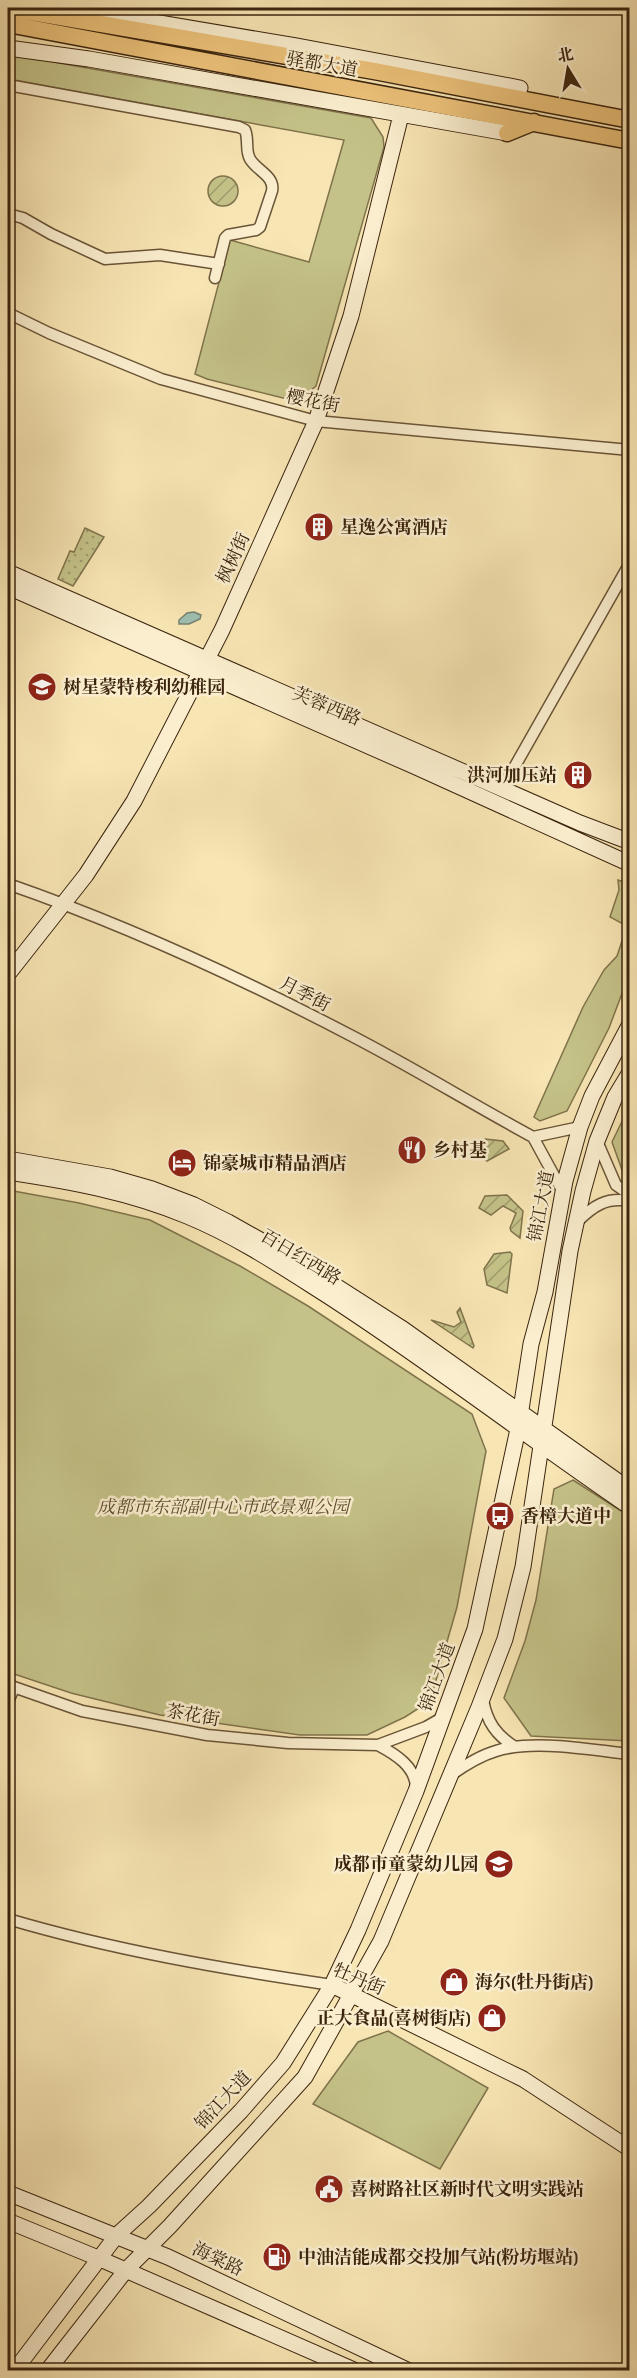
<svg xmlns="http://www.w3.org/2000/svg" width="637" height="2378" font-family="Alegreya,'Noto Serif SC',serif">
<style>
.grass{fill:url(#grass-dots);stroke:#80734b;stroke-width:1.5}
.park{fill:#c4c288;stroke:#80734b;stroke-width:1.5}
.garden{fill:url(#garden-furrows);stroke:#80734b;stroke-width:1.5}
.water{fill:url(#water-ripples);stroke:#768170;stroke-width:1.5}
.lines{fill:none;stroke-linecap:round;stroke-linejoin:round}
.street-casing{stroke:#6a5437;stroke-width:13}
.secondary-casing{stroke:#3b240e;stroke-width:17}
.primary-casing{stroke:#3b240e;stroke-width:19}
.street{stroke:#faeece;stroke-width:10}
.secondary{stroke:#faeece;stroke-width:15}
.primary{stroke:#ecc27a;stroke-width:16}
.labels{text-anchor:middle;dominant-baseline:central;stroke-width:5;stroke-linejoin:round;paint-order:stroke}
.street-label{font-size:18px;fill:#3b240e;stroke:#faeece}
.poi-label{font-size:18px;font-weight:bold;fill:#3b240e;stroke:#faeece;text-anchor:start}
.park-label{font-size:18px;font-style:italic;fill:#5d4c2c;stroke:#faeece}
</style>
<defs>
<pattern id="grass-dots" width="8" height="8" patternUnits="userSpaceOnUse" patternTransform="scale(1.5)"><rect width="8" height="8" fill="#c4c288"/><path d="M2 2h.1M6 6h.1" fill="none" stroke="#a09d6e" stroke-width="1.8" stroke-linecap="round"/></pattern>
<pattern id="garden-furrows" width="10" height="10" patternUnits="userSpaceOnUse" patternTransform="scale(1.5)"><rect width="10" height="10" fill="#c4c288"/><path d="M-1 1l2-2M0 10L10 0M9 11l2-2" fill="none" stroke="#a09d6e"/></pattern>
<pattern id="water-ripples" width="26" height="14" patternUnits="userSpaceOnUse" patternTransform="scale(1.5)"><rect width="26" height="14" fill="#9dbfb1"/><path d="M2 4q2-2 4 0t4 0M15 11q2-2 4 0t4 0" fill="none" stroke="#819b8e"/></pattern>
</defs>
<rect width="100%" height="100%" fill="#f7e5b3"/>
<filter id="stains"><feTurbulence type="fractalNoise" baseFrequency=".00333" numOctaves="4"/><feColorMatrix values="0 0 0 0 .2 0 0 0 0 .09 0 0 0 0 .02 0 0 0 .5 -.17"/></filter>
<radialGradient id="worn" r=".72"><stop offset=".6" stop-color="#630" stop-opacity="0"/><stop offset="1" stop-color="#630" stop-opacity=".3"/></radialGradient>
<!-- grass -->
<path class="grass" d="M85,528L104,537L73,586L58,579L70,551L74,552Z"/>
<!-- park -->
<path class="park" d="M8,54L371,118L383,137L384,147L316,386L305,395L291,400L207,379L195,374L230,240L309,262L344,140L8,79Z
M618,880L629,884V975L609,1028L567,1111L540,1121L534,1117L583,1007L604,970L617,956L627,926L610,917L619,890Z
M629,1107L630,1183H629L626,1181L612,1142Z
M8,1190L79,1203L150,1220L240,1266L308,1306L472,1414L486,1451L457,1607L430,1701L405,1717L367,1735H300L160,1715L71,1693L8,1672Z
M573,1480L629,1516V1741L531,1736L504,1698L525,1641L536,1600L554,1489Z
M388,2031L488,2088L440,2169L313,2104L358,2042Z"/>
<!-- garden -->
<path class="garden" d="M208 191a15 15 0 1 1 30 0a15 15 0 1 1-30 0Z
M485,1139L503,1141L509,1149L487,1161L477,1154Z
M507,1195L523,1211L520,1238L511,1231L510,1228L516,1213L503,1206L491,1215L479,1208L485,1196Z
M510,1252L512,1254L507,1293L487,1285L484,1269L494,1254Z
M460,1308L474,1346L473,1348L431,1320L454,1327L461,1322L457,1312Z"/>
<!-- water -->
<path class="water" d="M194,612L201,615L200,619L189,624H179V620L187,613Z"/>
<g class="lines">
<!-- street casing -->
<g class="street-casing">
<path id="street" d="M8,85L239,127L245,130C249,139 245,151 250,159C257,171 275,176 272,191L260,227L256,230L228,235L225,238L215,278
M8,214L23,218L51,234L105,259L160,255L219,264
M8,313L49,333L161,379L316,421L630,450
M502,789L630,563
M8,884C126,925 239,977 350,1035C412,1067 472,1104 533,1137L580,1127
M533,1137L563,1192
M597,1141L616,1185L630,1195
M577,1222C593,1206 606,1197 630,1201
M8,1685L82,1711L207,1735L288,1743L378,1745L426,1727L440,1719L442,1715
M483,1700C487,1722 496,1735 515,1747
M8,1702L14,1688
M378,1745C395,1754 417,1767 416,1790
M451,1775C465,1765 479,1756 496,1751C533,1739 591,1750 630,1754
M8,1919C113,1950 223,1969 332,1985"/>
</g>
<!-- secondary casing -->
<g class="secondary-casing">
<path id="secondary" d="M71,8L296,46L520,88
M8,48L89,59L507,133
M8,572L580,823L630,842
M8,587L416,767L630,864
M8,974L86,875L134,801L222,630L316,421L351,316L401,115
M8,1159L110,1177L152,1189L194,1205L228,1222L292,1258L403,1329L630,1490
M8,1172C69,1181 130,1192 187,1216C236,1236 281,1266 325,1294C429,1361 527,1437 630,1507
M332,1985L523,2079L630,2149
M8,2193L168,2257L407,2370
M8,2221L98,2258L354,2370
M15,2370L117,2235L149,2206L241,2111L283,2063L332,1985L358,1930L416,1791L475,1629L518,1429L531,1344L545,1292L565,1181L580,1127L592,1096L630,1024
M48,2370L126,2270L170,2226L305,2077L381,1941L479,1707L505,1639L523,1567L570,1251L583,1191L597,1141L615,1097L630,1072"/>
</g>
<!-- primary casing -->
<g class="primary-casing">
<path id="primary" d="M8,8L374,71L630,120
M8,24L630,141
M507,133L534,122"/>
</g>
<!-- street -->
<use href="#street" class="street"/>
<!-- secondary -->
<use href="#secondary" class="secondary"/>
<!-- primary -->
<use href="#primary" class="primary"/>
</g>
<!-- icons -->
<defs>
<g id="building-disc" transform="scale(1.5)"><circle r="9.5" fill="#8f2418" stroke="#faeece"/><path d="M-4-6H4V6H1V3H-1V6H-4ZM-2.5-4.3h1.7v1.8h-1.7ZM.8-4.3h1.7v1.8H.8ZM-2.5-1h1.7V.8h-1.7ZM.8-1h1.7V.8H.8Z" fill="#fff"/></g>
<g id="school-disc" transform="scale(1.5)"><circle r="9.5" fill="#8f2418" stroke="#faeece"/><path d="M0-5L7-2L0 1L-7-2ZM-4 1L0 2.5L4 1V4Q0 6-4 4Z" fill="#fff"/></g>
<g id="restaurant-disc" transform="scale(1.5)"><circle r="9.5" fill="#8f2418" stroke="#faeece"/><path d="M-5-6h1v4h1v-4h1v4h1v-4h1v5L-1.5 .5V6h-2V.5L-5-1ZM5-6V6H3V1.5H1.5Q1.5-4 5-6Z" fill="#fff"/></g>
<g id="hotel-disc" transform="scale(1.5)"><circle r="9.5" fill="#8f2418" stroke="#faeece"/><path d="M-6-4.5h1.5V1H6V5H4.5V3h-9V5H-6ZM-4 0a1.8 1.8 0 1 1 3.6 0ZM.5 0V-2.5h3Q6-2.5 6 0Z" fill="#fff"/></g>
<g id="bus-disc" transform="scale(1.5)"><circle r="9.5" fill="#8f2418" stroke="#faeece"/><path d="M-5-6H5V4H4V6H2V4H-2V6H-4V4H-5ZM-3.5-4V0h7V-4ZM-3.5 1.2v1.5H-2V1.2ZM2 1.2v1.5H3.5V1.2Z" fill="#fff"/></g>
<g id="shop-disc" transform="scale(1.5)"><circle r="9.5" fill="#8f2418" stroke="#faeece"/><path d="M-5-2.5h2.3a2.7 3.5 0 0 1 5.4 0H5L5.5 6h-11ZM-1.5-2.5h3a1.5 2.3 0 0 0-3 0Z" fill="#fff"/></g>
<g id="civic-disc" transform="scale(1.5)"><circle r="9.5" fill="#8f2418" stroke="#faeece"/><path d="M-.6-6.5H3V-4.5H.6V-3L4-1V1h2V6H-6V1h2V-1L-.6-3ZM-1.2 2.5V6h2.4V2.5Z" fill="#fff"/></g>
<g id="fuel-disc" transform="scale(1.5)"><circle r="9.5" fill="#8f2418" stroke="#faeece"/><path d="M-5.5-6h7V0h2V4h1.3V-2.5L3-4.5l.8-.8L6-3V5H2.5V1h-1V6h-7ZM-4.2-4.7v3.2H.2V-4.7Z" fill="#fff"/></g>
</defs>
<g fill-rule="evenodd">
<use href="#building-disc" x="319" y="527"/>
<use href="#school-disc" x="42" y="687"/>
<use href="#building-disc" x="578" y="775"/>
<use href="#restaurant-disc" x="412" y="1150"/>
<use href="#hotel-disc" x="182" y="1163"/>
<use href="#bus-disc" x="500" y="1516"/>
<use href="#school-disc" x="499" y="1864"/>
<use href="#shop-disc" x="454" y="1982"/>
<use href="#shop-disc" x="492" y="2018"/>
<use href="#civic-disc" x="329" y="2189"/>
<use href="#fuel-disc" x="277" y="2257"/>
</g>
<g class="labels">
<!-- street labels -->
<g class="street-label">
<text transform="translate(322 64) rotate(10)">驿都大道</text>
<text transform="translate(313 401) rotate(11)">樱花街</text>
<text transform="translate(233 558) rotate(-65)">枫树街</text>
<text transform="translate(327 706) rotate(23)">芙蓉西路</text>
<text transform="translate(305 994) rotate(27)">月季街</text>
<text transform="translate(541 1206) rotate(-79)">锦江大道</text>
<text transform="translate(301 1257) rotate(31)">百日红西路</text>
<text transform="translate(437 1677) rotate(-70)">锦江大道</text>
<text transform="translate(193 1715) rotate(10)">茶花街</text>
<text transform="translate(359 1979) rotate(23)">牡丹街</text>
<text transform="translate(223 2100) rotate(-47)">锦江大道</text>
<text transform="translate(218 2259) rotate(25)">海棠路</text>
</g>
<!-- poi labels -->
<g class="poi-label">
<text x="340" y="527">星逸公寓酒店</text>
<text x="63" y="687">树星蒙特梭利幼稚园</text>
<text x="557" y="775" text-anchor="end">洪河加压站</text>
<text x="433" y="1150">乡村基</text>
<text x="203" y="1163">锦豪城市精品酒店</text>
<text x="521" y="1516">香樟大道中</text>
<text x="478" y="1864" text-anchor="end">成都市童蒙幼儿园</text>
<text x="475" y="1982">海尔(牡丹街店)</text>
<text x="471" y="2018" text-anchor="end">正大食品(喜树街店)</text>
<text x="350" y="2189">喜树路社区新时代文明实践站</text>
<text x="298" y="2257">中油洁能成都交投加气站(粉坊堰站)</text>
</g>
<!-- park labels -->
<g class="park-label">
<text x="223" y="1507">成都市东部副中心市政景观公园</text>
</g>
</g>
<!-- margin -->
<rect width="637" height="2378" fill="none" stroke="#f7e5b3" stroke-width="30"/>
<rect x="9" y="9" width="619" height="2360" fill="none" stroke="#3b240e" stroke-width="3"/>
<rect x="15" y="15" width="607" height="2348" fill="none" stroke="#3b240e" stroke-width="1.5"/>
<!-- north arrow -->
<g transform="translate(568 69) rotate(349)" stroke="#faeece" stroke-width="4.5" paint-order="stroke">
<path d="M0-4.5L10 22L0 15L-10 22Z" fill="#3b240e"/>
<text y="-9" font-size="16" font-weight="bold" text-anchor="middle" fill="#3b240e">北</text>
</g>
<rect width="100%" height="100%" filter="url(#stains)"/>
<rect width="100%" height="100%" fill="url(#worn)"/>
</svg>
